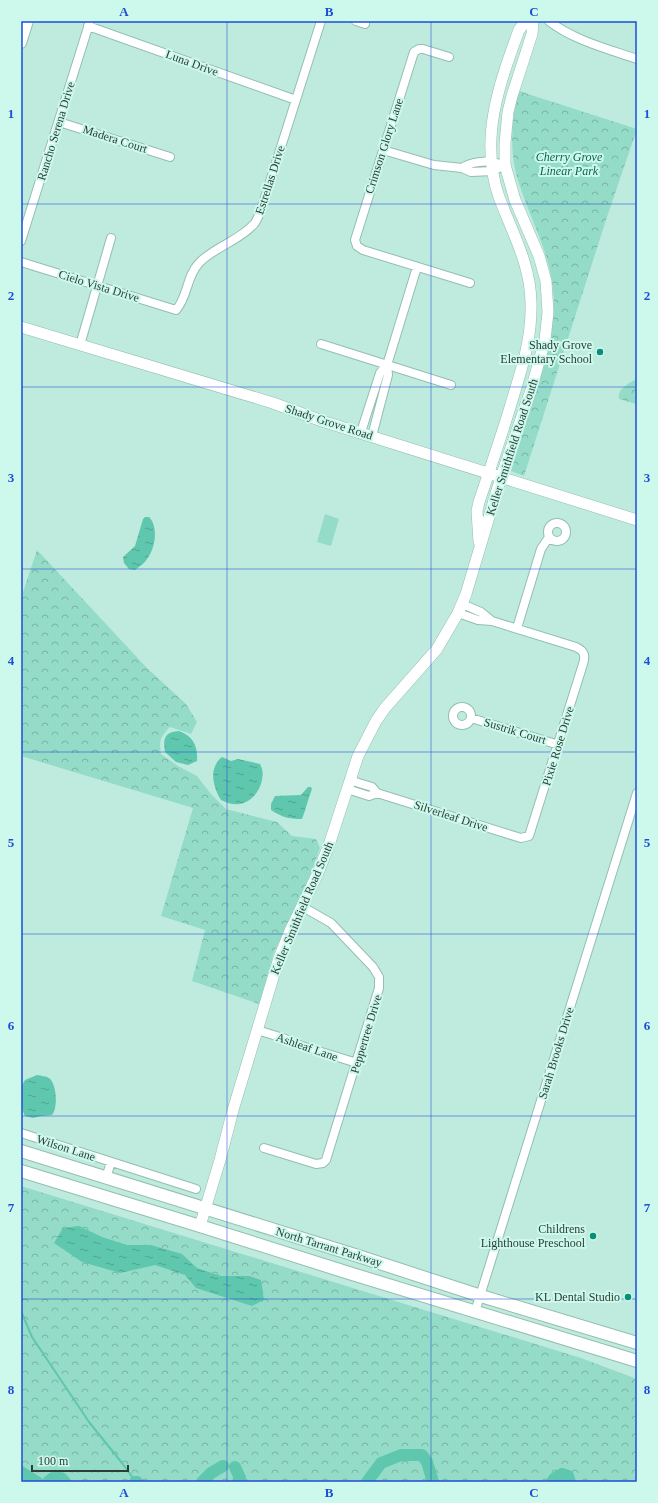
<svg xmlns="http://www.w3.org/2000/svg" width="658" height="1503" font-family="'Times New Roman',serif">
<style>
.grass{fill:#94dcc8}
.forest{fill:url(#forest-crowns)}
.water{fill:url(#water-ripples)}
.lines{fill:none;stroke-linecap:round;stroke-linejoin:round}
.stream{stroke:#5fc7ae;stroke-width:2}
.river{stroke:#5fc7ae;stroke-width:12}
.minor-casing{stroke:#93beb1;stroke-width:10}
.tertiary-casing{stroke:#93beb1;stroke-width:12}
.secondary-casing{stroke:#93beb1;stroke-width:12}
.primary-casing{stroke:#93beb1;stroke-width:14}
.minor{stroke:#fff;stroke-width:8}
.tertiary{stroke:#fff;stroke-width:10}
.secondary{stroke:#fff;stroke-width:11}
.primary{stroke:#fff;stroke-width:12}
.grid{fill:none;stroke:#1d4ed8;stroke-width:1;stroke-opacity:0.55}
.poi-dot{fill:#088f77;stroke:#ccf9eb;stroke-width:1.5}
.labels{text-anchor:middle;dominant-baseline:central;stroke-width:4;stroke-linejoin:round;paint-order:stroke}
.street-label{font-size:12px;fill:#2c3d38;stroke:#ccf9eb}
.park-label{font-size:12px;font-style:italic;fill:#0b6352;stroke:#ccf9eb}
.poi-label{font-size:12px;fill:#2c3d38;stroke:#ccf9eb;text-anchor:end}
.neatline{fill:none;stroke:#1d4ed8;stroke-width:1.5}
.grid-label{font-size:13px;text-anchor:middle;font-weight:bold;fill:#1d4ed8}
</style>
<defs>
<pattern id="forest-crowns" width="20" height="18" patternUnits="userSpaceOnUse"><rect width="20" height="18" fill="#94dcc8"/><path d="M2 6a3 3 0 1 1 6 0M12 15a3 3 0 1 1 6 0" fill="none" stroke="#79b4a3"/></pattern>
<pattern id="water-ripples" width="26" height="14" patternUnits="userSpaceOnUse"><rect width="26" height="14" fill="#5fc7ae"/><path d="M2 4q2-2 4 0t4 0M15 11q2-2 4 0t4 0" fill="none" stroke="#4fa38f"/></pattern>
</defs>
<rect width="100%" height="100%" fill="#bfebde"/>
<!-- grass -->
<path class="grass" d="M325,514L339,519L331,546L317,542Z"/>
<!-- forest -->
<path class="forest" d="M518,90L528,94L637,129L607,217L524,476L511,471C518,447 526,423 534,399C545,363 557,328 553,289C549,249 528,215 517,177C509,148 512,119 518,90Z
M634,380L637,381L636,404L619,399C617,389 627,385 634,380Z
M37,550L147,668L186,704L197,722L191,734L170,727C160,737 159,741 161,754L178,766L197,776L211,794L226,809L277,822L292,836L316,839L320,848L303,896L274,952L259,1004L192,981L205,930L161,916L193,808L21,756V598Z
M21,1186L581,1358L637,1379V1482H21Z"/>
<!-- water -->
<path class="water" d="M145,517H149C159,527 155,549 147,559C144,564 140,566 135,570L129,569L124,563L123,557L135,546L143,519Z
M179,731C193,736 198,746 197,761L188,765L176,762L165,752C163,739 164,732 179,731Z
M222,757L231,761L238,759L260,764C263,770 263,773 262,780C259,794 248,806 233,804C229,804 224,801 221,800C213,787 208,768 222,757Z
M308,787H311L312,789C308,799 306,809 302,819C288,819 282,817 271,810V804L275,796L301,795Z
M37,1075C41,1076 46,1076 49,1078C57,1084 58,1108 52,1115L41,1116L33,1118L25,1116C20,1106 18,1090 25,1080Z
M79,1226L102,1237L127,1245H151L182,1254L197,1268L221,1276H249L261,1280L264,1300L252,1306L196,1288L185,1275L155,1265L120,1273L82,1262L54,1243L63,1228Z"/>
<g class="lines">
<!-- stream -->
<path class="stream" d="M21,1311L32,1337L89,1422L122,1463L136,1482"/>
<!-- river -->
<path class="river" d="M235,1467L240,1478L238,1482
M21,1472L37,1482
M48,1482L53,1478H61L65,1482
M135,1482H137
M202,1482L211,1473L223,1466
M367,1482L381,1463L401,1455H422L427,1462L433,1482
M552,1482L554,1479L562,1474L568,1476L570,1482"/>
<!-- minor casing -->
<g class="minor-casing">
<path id="minor" d="M356,21L365,24
M549,21C573,40 608,49 637,59
M88,26L296,100
M449,57L423,49H419L414,52L355,240L357,246L363,250L470,283
M59,122L170,157
M383,150L434,165L462,168L471,172L493,171L505,165
M462,168C470,162 487,160 497,163
M21,241L90,21
M21,262L176,310C188,297 186,277 199,263C214,247 239,241 254,224C257,221 258,216 260,213L321,21
M321,344L451,385
M80,345L111,238
M361,432L380,373L387,365
M372,436L388,375L387,365L417,267
M548 532a9 9 0 1 1 18 0a9 9 0 1 1-18 0Z
M462,604L481,612L492,621
M517,628L541,549L549,537
M453 716a9 9 0 1 1 18 0a9 9 0 1 1-18 0Z
M471,718L559,745
M349,780L372,787L377,793L511,835L521,838L529,836L583,664C586,655 584,651 576,647L492,621L478,620L458,613
M347,789L369,796L377,793
M257,1030L283,1038L302,1046L357,1063
M21,1133L196,1189
M264,1148L316,1164L323,1163L326,1160L379,988V977L373,967L331,923L303,907
M106,1178L111,1162
M475,1312L637,793"/>
</g>
<!-- tertiary casing -->
<g class="tertiary-casing">
<path id="tertiary" d="M21,43L28,21"/>
</g>
<!-- secondary casing -->
<g class="secondary-casing">
<path id="secondary" d="M21,327L273,403L322,421L637,520
M479,542L477,511L479,502C490,469 501,437 511,404C521,371 532,339 531,304C531,265 512,232 499,197C479,140 499,84 519,30L526,21
M200,1226L220,1160L233,1110L279,958L290,931L318,873L330,842L358,756L376,721L385,708L437,649L458,613L466,594L501,477L531,390L545,340L548,312L546,281L539,256L515,200L505,165V143L508,112L512,96L532,34L533,21"/>
</g>
<!-- primary casing -->
<g class="primary-casing">
<path id="primary" d="M21,1151L355,1255L481,1296L637,1343
M21,1171L200,1226L349,1273L637,1361"/>
</g>
<!-- minor -->
<use href="#minor" class="minor"/>
<!-- tertiary -->
<use href="#tertiary" class="tertiary"/>
<!-- secondary -->
<use href="#secondary" class="secondary"/>
<!-- primary -->
<use href="#primary" class="primary"/>
</g>
<!-- grid -->
<path class="grid" d="M227,21V1482M431,21V1482M21,204H637M21,387H637M21,569H637M21,752H637M21,934H637M21,1116H637M21,1299H637"/>
<!-- markers -->
<g class="poi-dot">
<circle cx="600" cy="352" r="4"/>
<circle cx="593" cy="1236" r="4"/>
<circle cx="628" cy="1297" r="4"/>
</g>
<g class="labels">
<!-- street labels -->
<g class="street-label">
<text transform="translate(192 63) rotate(20)">Luna Drive</text>
<text transform="translate(56 131) rotate(-73)">Rancho Serena Drive</text>
<text transform="translate(115 139) rotate(18)">Madera Court</text>
<text transform="translate(384 146) rotate(-72)">Crimson Glory Lane</text>
<text transform="translate(270 180) rotate(-72)">Estrellas Drive</text>
<text transform="translate(99 286) rotate(17)">Cielo Vista Drive</text>
<text transform="translate(329 422) rotate(18)">Shady Grove Road</text>
<text transform="translate(512 447) rotate(-72)">Keller Smithfield Road South</text>
<text transform="translate(515 731) rotate(17)">Sustrik Court</text>
<text transform="translate(558 746) rotate(-73)">Pixie Rose Drive</text>
<text transform="translate(451 816) rotate(18)">Silverleaf Drive</text>
<text transform="translate(302 908) rotate(-67)">Keller Smithfield Road South</text>
<text transform="translate(366 1034) rotate(-73)">Peppertree Drive</text>
<text transform="translate(307 1047) rotate(19)">Ashleaf Lane</text>
<text transform="translate(556 1053) rotate(-73)">Sarah Brooks Drive</text>
<text transform="translate(66 1148) rotate(18)">Wilson Lane</text>
<text transform="translate(329 1247) rotate(17)">North Tarrant Parkway</text>
</g>
<!-- park labels -->
<g class="park-label">
<text x="569" y="157">Cherry Grove<tspan x="569" dy="14">Linear Park</tspan></text>
</g>
<!-- poi labels -->
<g class="poi-label">
<text x="592" y="345">Shady Grove<tspan x="592" dy="14">Elementary School</tspan></text>
<text x="585" y="1229">Childrens<tspan x="585" dy="14">Lighthouse Preschool</tspan></text>
<text x="620" y="1297">KL Dental Studio</text>
</g>
</g>
<!-- border -->
<rect width="658" height="1503" fill="none" stroke="#ccf9eb" stroke-width="44"/>
<!-- scale -->
<path d="M32 1465v6h96v-6" fill="none" stroke="#2c3d38" stroke-width="2"/>
<text x="38" y="1465" font-size="12" fill="#2c3d38" stroke="#ccf9eb" stroke-width="3" paint-order="stroke">100 m</text>
<rect x="22" y="22" width="614" height="1459" class="neatline"/>
<g class="grid-label">
<text x="124" y="16">A</text>
<text x="329" y="16">B</text>
<text x="534" y="16">C</text>
<text x="11" y="118">1</text>
<text x="647" y="118">1</text>
<text x="11" y="300">2</text>
<text x="647" y="300">2</text>
<text x="11" y="482">3</text>
<text x="647" y="482">3</text>
<text x="11" y="665">4</text>
<text x="647" y="665">4</text>
<text x="11" y="847">5</text>
<text x="647" y="847">5</text>
<text x="11" y="1030">6</text>
<text x="647" y="1030">6</text>
<text x="11" y="1212">7</text>
<text x="647" y="1212">7</text>
<text x="11" y="1394">8</text>
<text x="647" y="1394">8</text>
<text x="124" y="1497">A</text>
<text x="329" y="1497">B</text>
<text x="534" y="1497">C</text>
</g>
</svg>
